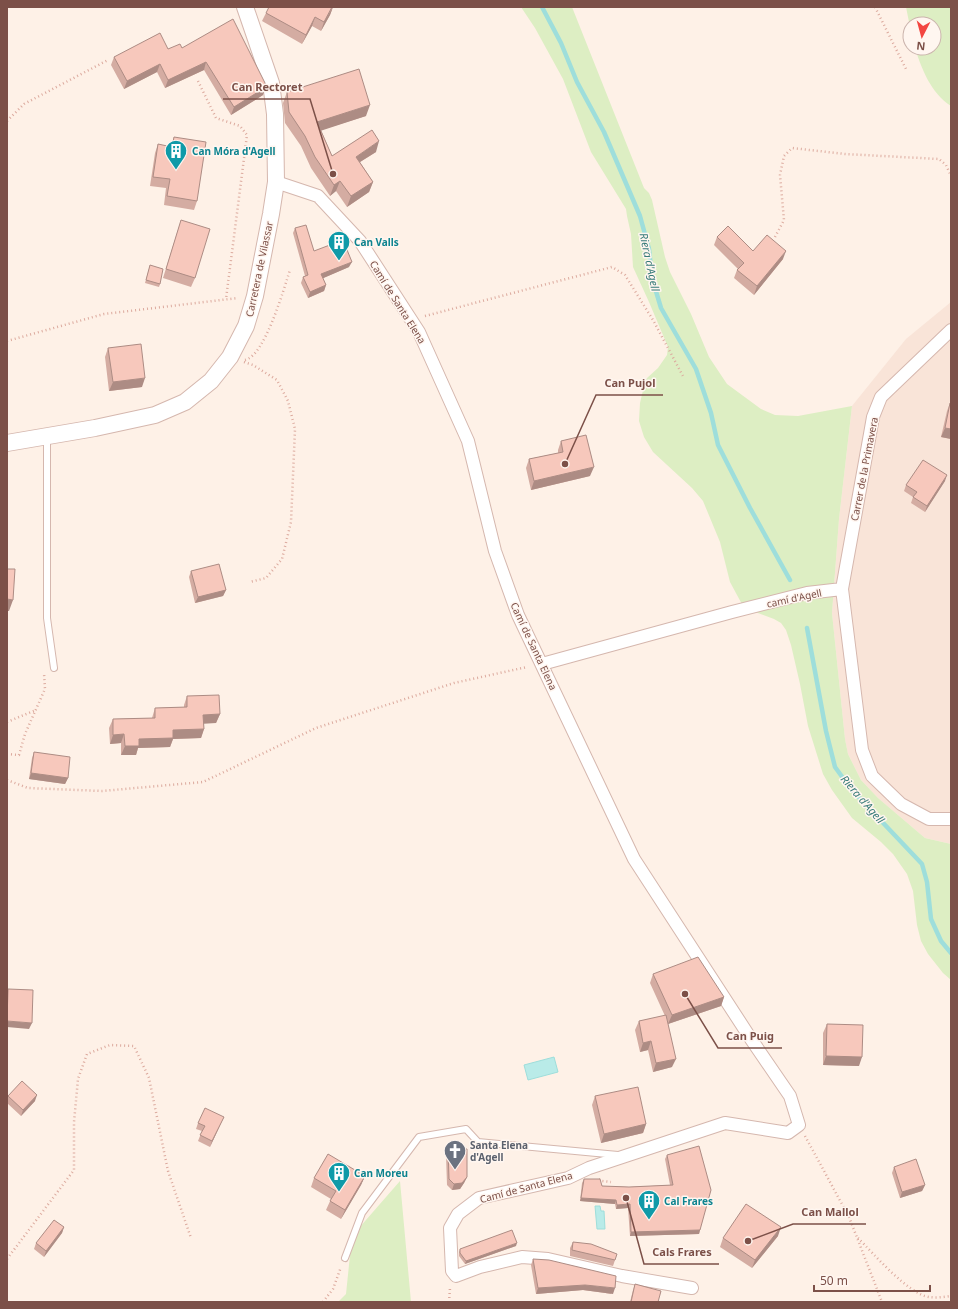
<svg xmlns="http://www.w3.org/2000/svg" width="958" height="1309" font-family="'Noto Sans',sans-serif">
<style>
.residential{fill:#f9e4d8}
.green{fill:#ddeec3}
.water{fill:#b9ebe8;stroke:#9ededb}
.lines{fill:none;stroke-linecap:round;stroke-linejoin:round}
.stream{stroke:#9ededb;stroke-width:4.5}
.service-casing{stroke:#d5b7ae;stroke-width:8}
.minor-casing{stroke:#d5b7ae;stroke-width:14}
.tertiary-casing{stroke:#d5b7ae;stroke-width:18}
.path{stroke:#dcaa9e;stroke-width:2.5;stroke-dasharray:1 3;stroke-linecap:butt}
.service{stroke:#fff;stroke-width:6}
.minor{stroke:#fff;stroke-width:12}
.tertiary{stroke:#fff;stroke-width:16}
.wall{fill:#d4aca2}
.shaded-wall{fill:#ad8c84}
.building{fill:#f7c8bc;stroke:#ad8c84}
.labels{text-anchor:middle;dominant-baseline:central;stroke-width:3;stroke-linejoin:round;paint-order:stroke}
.culture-label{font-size:10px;font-weight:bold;fill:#0d838f;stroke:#fff6f0;text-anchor:start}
.street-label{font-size:10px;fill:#7c5048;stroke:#fff6f0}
.worship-label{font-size:10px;font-weight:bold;fill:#5b616d;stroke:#fff6f0;text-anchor:start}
.water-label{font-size:11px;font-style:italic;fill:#377b79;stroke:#fff6f0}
.leader{fill:none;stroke:#7c5048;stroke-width:1.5}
.callout-dot{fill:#7c5048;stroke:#fff6f0;stroke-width:1.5}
.callout-label{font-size:11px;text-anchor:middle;font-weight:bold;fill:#7c5048;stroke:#fff6f0;stroke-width:3;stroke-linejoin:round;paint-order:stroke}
</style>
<rect width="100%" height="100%" fill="#fef1e7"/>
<!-- residential -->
<path class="residential" d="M951,302V844L925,838L878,798L861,780L848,754L845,739L832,613L839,519L852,406L906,339Z"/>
<!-- green -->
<path class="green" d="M521,7H572L644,188L649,193L652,200L665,257L670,272L691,314L709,357L727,384L761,409L775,415L798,416L852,406L839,519L832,613L845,739L848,754L861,780L878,798L925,838L951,844V980L943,973L928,954L921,941L917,925L913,891L907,874L893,854L881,842L852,818L832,790L823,774L808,726L800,684L791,645L786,630L781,623L774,619L744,608L730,582L720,542L703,501L692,488L653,452L644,437L639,421L640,403L644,386L647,378L658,368L667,355L668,347L649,302L633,267L631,234L627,216L626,209L591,152L563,79L535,28Z
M906,7H951V106C931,93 922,70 915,48H934V24H910V27Z
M400,1181L411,1302H338L346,1294L352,1236Z"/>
<!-- water -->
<path class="water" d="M554,1057L558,1072L528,1080L524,1065Z
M595,1206H600L601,1211H604L605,1229H597Z"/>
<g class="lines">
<!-- stream -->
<path class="stream" d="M542,7L561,43L577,82L604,132L640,216L649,249L652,278L661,308L696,369L711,413L718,445L750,508L790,580
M807,628L826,731L835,767L851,789L922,864L927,882L931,919L941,941L951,953"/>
<!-- service casing -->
<g class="service-casing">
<path id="service" d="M47,436V618L54,668
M345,1258L362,1213L419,1137L466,1129L478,1142L618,1155"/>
</g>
<!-- minor casing -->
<g class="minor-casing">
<path id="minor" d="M276,182L318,196L360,241L419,332L468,441L495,551L518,615L634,859L751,1039L790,1096L799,1125L788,1133L725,1123L589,1168L568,1178L479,1198L458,1214L450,1228L452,1271L456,1276L480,1267L522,1257L548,1259L622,1276L692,1288
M842,589L870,434L873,417L881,397L951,330
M542,664L732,612L807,593L842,589L862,750L872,776L901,804L929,819H951"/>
</g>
<!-- tertiary casing -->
<g class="tertiary-casing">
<path id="tertiary" d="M7,443L95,428L155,415L185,402L211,381L230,357L246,326L255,296L271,214L276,182L275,114L271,83L245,7"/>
</g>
<!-- path -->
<path class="path" d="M875,7L906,69
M198,81L216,118L240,126L247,135L226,299
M7,121L24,104L108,60
M775,237L784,220L780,175L784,156L792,148L845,154L939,159L946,165L951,176
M425,316L612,267L625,275L653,320L684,378
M7,341L104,314L238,298
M245,360C265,356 284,288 290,270
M244,362L253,365L277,380L288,401L295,429L291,522L282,559L266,578L250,582
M7,722L36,710
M7,754L19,755L25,734L45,689L44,673
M7,780L28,788L102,791L203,782L316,728L454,683L527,667
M805,1136L849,1217L882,1302
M599,1179L602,1181L611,1182
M858,1238C873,1253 908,1294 929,1297C936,1298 944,1297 951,1296
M7,1259L74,1170V1122L78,1079L87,1054L110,1045L134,1046L149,1078L168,1171L191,1238
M323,1302L333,1289L341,1267
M449,1302L450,1288"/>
<!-- service -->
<use href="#service" class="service"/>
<!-- minor -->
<use href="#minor" class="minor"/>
<!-- tertiary -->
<use href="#tertiary" class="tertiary"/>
</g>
<!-- wall -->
<path class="wall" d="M333,7L330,15L321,31L312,26L302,44L262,21L266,13Z
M182,48L263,95L231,115L204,70L165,88L157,72L124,89L111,65L114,57L168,49Z
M287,92L366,116L321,130L332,156L376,152L360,162L373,182L369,192L347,207L336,191L330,196L311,168L301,146L285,123L283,103Z
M174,137L197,201L194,210L164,205L166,188L150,186L155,153L158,144L171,147Z
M181,220L195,278L191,287L163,278Z
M295,228L314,251L349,267L323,278L326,285L324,291L308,298L301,283L303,277L305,276L293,233Z
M717,237L753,251L783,259L754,295L734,278L737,270L738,269L714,245Z
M150,265L160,284L159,287L145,283Z
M108,348L142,387L109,391L105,357Z
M950,403L951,439L941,437L947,411Z
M561,441L590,476L531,490L526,468L529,459L558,453V450Z
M945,481L925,512L911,503L913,497L904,491L906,485Z
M191,571L226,590L223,596L195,603L189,577Z
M187,696L220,714L216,723H204V729L201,738L173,739L170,747L138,748L136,755H121V743L110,744L109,728L113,719L152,718L155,708L184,707V705Z
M34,752L68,778L65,784L29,779L32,758Z
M653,974L724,997L721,1006L668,1024V1023L672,1067L653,1072L648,1050L640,1052L635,1030L639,1021L665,1016L650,983Z
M827,1024L859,1066L823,1065V1033Z
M8,1096L35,1101L21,1116L7,1103V1098Z
M595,1096L646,1124L643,1133L601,1143L592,1105Z
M224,1117L210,1147L198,1141L202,1131L196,1129L198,1123Z
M448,1149L467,1177L464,1183L460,1189L452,1190L447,1185L446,1155Z
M667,1155L700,1230L699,1234L630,1236L628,1208L616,1209L615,1204L580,1201L582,1183L584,1179L602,1186L629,1187L670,1185L665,1159Z
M894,1167L925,1185L922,1191L900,1198L892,1173Z
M365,1176L361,1185L341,1219L326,1210L331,1199L311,1187L314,1178Z
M64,1227L62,1233L44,1257L34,1249L36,1243Z
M778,1236L752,1268L720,1247L723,1238Z
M573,1242L615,1260L613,1266L570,1256V1248Z
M516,1246L465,1264L459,1256V1252L460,1249Z
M533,1259L613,1294L583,1290L536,1294L531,1265Z
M635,1284L658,1302H630L633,1290Z"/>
<!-- shaded-wall -->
<path class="shaded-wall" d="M333,7L330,15L321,31L324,22Z
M315,17L312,26L302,44L306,35Z
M206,62L204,70L165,88L168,80Z
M160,64L157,72L124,89L127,81Z
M266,87L263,95L231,115L234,107Z
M370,105L366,116L314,133L317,122Z
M379,141L376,152L352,167L356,157Z
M340,181L336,191L330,196L334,185Z
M373,182L369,192L347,207L351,196Z
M786,251L783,259L754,295L757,286Z
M352,262L349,267L319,280L321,274Z
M326,285L324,291L308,298L310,292Z
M145,378L142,387L109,391L113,382Z
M945,428L951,429V439L941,437Z
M594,467L590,476L531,490L534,481Z
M947,475L945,481L925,512L927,506Z
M226,590L223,596L195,603L198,597Z
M7,599L13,600L9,611H7Z
M220,714L216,723L200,724L203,715Z
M204,729L201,738L173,739L170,747L138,748L136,755H121L125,746L139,739L173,730Z
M124,734L121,743L110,744L113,735Z
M31,773L68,778L65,784L29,779Z
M724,997L721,1006L668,1024L672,1015Z
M7,1021L32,1023L29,1029L7,1027Z
M651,1041L648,1050L640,1052L643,1043Z
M826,1056L862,1057L859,1066L823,1065Z
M676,1059L672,1067L653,1072L656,1063Z
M37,1095L35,1101L21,1116L23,1110Z
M224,1117L221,1123L210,1147L212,1141Z
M646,1124L643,1133L601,1143L604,1134Z
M365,1176L361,1185L341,1219L345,1210Z
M467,1177L464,1183L460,1189L452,1190L454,1184Z
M925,1185L922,1191L900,1198L902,1192Z
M581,1198L616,1200L615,1204L580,1201Z
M630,1204L628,1208L616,1209L617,1205Z
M64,1227L62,1233L44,1257L46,1251Z
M781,1227L778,1236L752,1268L755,1260Z
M700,1230L699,1234L630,1236L631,1232Z
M517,1243L516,1246L465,1264L466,1261Z
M585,1285L615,1288L613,1294L583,1290L536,1294L538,1288Z"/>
<!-- building -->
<path class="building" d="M269,7H332L324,22L315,17L306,35L266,13Z
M233,19L265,83L266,87L234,107L206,62L168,80L160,64L127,81L114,57L160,33L168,49L180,44L182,48Z
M359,69L370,105L317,122L332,156L372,130L379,141L356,157L373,182L351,196L340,181L334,185L315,157L305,136L289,112L287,92Z
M174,137L206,142L197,201L167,196L170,179L153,177L158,144L172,147Z
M181,220L210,229L195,278L166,269Z
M306,225L314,251L343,240L352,262L321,274L326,285L310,292L303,277L308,275L295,228Z
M728,226L753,251L767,235L786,251L757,286L737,270L744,263L717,237Z
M150,265L163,269L160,284L146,280Z
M141,344L145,378L113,382L108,348Z
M950,403H951V429L945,428Z
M586,435L594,467L534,481L529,459L563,452L561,441Z
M923,460L947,475L927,506L913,497L917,492L906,485Z
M219,564L226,590L198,597L191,571Z
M7,569H15L13,600L7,599Z
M219,695L220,714L203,715L204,729L173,730V738L139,739V746H125L124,734L113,735V719L155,718V708L187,707V696Z
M34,752L70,757L68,778L31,773Z
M698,957L724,997L672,1015L653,974Z
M8,989L33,990L32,1023L7,1021Z
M666,1015L676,1059L656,1063L651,1041L643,1043L639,1021Z
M827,1024L863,1025L862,1057L826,1056Z
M22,1081L37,1095L23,1110L8,1096Z
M638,1087L646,1124L604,1134L595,1096Z
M205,1108L224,1117L212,1141L200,1135L205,1126L198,1123Z
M699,1146L711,1190L700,1230L631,1232L630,1204L617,1205L616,1200L581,1198L584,1179H600L602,1186L629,1187L673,1185L667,1155Z
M448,1149H467V1177L462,1183L454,1184L449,1179Z
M328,1154L365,1176L345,1210L330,1201L336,1191L314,1178Z
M916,1159L925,1185L902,1192L894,1167Z
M746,1204L781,1227L755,1260L723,1238Z
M54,1220L64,1227L46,1251L36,1243Z
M512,1230L517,1243L466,1261L460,1253V1249Z
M573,1242L591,1244L617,1254L615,1260L572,1250Z
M533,1259L549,1260L616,1276L615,1288L585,1285L538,1288Z
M635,1284L661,1291L658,1302H631Z"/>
<!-- icons -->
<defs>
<g id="building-pin" transform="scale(1.15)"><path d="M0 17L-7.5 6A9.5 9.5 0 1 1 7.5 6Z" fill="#0f9aa8" stroke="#fff6f0"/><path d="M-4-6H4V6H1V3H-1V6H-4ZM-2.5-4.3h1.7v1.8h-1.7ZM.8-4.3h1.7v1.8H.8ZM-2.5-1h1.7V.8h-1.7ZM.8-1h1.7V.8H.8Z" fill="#fff"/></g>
<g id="church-pin" transform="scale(1.15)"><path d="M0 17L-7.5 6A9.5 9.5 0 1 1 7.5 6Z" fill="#6b7280" stroke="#fff6f0"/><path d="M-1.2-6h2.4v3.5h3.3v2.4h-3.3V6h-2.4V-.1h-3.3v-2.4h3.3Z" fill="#fff"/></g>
</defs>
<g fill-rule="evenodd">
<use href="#building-pin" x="176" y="151"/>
<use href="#building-pin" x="339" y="242"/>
<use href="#church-pin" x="455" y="1151"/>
<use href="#building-pin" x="339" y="1173"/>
<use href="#building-pin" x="649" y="1201"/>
</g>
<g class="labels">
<!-- culture labels -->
<g class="culture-label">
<text x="192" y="151">Can Móra d'Agell</text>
<text x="354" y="242">Can Valls</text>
<text x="354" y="1173">Can Moreu</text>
<text x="664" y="1201">Cal Frares</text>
</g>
<!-- street labels -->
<g class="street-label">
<text transform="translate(259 269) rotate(-78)">Carretera de Vilassar</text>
<text transform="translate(398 302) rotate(58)">Camí de Santa Elena</text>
<text transform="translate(864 469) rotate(-79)">Carrer de la Primavera</text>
<text transform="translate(794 598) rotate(-12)">camí d'Agell</text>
<text transform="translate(534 646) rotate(65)">Camí de Santa Elena</text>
<text transform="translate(526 1187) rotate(-15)">Camí de Santa Elena</text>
</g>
<!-- worship labels -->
<g class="worship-label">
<text x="470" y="1145">Santa Elena<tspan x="470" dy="12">d'Agell</tspan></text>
</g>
<!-- water labels -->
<g class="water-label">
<text transform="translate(650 262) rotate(78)">Riera d'Agell</text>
<text transform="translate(863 799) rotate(49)">Riera d'Agell</text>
</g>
</g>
<!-- callouts -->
<path class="leader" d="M333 174L310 99H223M565 464L596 395H663M685 994L718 1048H782M748 1241L793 1224H866M626 1198L644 1264H719"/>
<g class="callout-dot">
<circle cx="333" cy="174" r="4"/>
<circle cx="565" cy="464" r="4"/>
<circle cx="685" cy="994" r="4"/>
<circle cx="748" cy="1241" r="4"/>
<circle cx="626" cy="1198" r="4"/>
</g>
<g class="callout-label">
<text x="267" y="91">Can Rectoret</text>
<text x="630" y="387">Can Pujol</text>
<text x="750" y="1040">Can Puig</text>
<text x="830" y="1216">Can Mallol</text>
<text x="682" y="1256">Cals Frares</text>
</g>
<!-- border -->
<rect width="958" height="1309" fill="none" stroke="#7c5048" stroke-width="16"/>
<!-- north arrow -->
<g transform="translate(922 36) rotate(186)"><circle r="19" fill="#fff6f0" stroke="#cbb4ad"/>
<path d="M0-3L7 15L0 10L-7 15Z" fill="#f34641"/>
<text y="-6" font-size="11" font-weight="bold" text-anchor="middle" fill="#7c5048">N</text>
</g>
<!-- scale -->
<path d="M814 1285v6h116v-6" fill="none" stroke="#7c5048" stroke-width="2"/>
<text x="820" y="1285" font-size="12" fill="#7c5048" stroke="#fff6f0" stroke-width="3" paint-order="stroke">50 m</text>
</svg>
